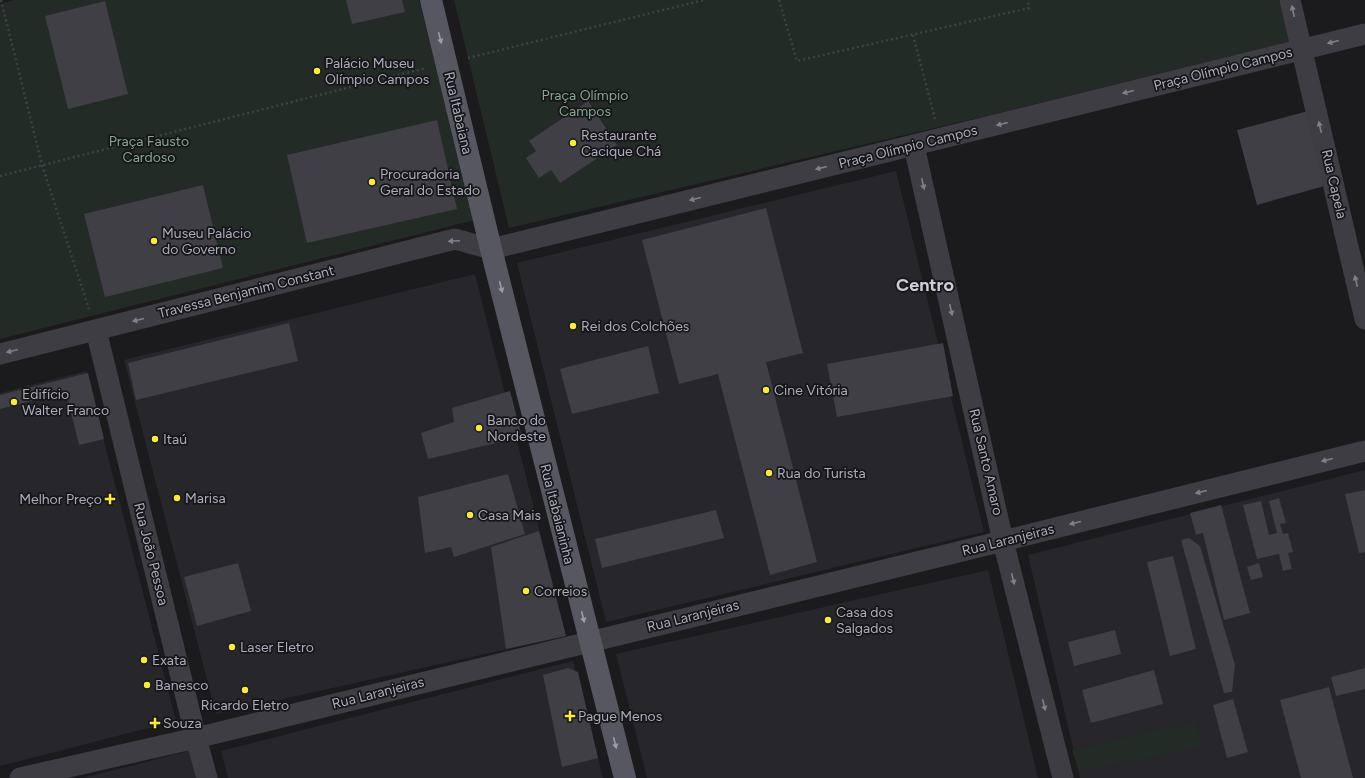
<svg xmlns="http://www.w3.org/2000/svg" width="1365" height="778" font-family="Figtree,sans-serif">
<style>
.built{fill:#27262a}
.green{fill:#222b25}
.building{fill:#403f45}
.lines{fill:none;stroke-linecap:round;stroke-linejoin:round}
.path{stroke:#414149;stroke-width:2.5;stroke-dasharray:2 3;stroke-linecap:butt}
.minor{stroke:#3e3d44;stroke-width:21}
.major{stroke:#575761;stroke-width:22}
.oneway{fill:#80808d}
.oneway2{fill:#9b9cab}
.poi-dot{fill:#fcea33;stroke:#161518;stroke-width:1.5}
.labels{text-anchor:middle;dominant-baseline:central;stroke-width:3.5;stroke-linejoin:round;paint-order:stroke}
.poi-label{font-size:14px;fill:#acadbd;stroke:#161518;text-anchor:start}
.street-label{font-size:14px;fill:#acadbd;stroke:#161518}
.park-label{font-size:14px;fill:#82a88e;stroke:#161518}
.district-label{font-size:18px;font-weight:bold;fill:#cdced8;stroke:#161518}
</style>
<rect width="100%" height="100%" fill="#1b1a1d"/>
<!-- built -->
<path class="built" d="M896,171L984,532L606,622L517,263Z
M475,274L566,636L216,714L124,360Z
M86,371L176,721L0,766V393Z
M1365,470V778H1080L1028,555Z
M988,570L1038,778H647L616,654Z
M573,661L603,778H228L221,751Z
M192,750L199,778H83Z"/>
<!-- green -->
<path class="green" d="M13,0H419L475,220L0,339V4Z
M454,0H1279L1290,42L999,113L509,228Z
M1197,721L1201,747L1079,772L1072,750Z"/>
<!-- building -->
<path class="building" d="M346,0H402L405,12L352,24Z
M105,1L128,94L68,109L45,16Z
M588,101L617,145L560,183L551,170L539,178L526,158L536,151L529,141Z
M1308,111L1328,185L1257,205L1237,130Z
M437,120L457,209L307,243L287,155Z
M203,185L223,268L105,297L84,214Z
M766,208L803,353L766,362L817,562L770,575L718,374L679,384L642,240Z
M289,323L298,361L136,400L128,363Z
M943,343L953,396L837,417L827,364Z
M648,346L659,393L572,414L560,369Z
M88,373L104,439L79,445L66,392L0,409V395Z
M510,391L522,437L428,459L421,433L454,422L452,408Z
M508,474L525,534L454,557L451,547L425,553L418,497Z
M1365,490V552L1359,553L1345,494Z
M1279,498L1286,523L1280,524L1283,534L1288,533L1293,552L1288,553L1292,569L1283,571L1279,554L1257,559L1243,505L1261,501L1269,535L1277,533L1269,501Z
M1221,505L1250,613L1224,620L1203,533L1196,535L1190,513Z
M716,510L724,538L602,568L595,539Z
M539,531L566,636L506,649L491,547Z
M1189,538L1200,546L1235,665L1232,692L1224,693L1181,540Z
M1173,556L1196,649L1170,656L1147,562Z
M238,563L251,611L197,626L184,577Z
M1259,563L1263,577L1251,580L1247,567Z
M1115,630L1121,654L1074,666L1068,642Z
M568,668L578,672L598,758L562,767L543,675Z
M1365,668V689L1336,696L1331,677Z
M1154,670L1163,704L1091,723L1082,690Z
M1329,687L1353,778H1301L1280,700Z
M1233,699L1248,752L1227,758L1213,705Z"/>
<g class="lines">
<!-- path -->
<path class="path" d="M1,0L42,165L89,309
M779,0L797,61L1029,8L1028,0
M913,35L935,119
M468,58L704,0
M0,176L426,68"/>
<!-- minor -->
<path class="minor" d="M1290,0L1365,319
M914,146L1003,541L1063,778
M96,330L196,738L207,778
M0,354L455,239L491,249L1365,34
M20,778L196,738L1003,541L1365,451"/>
<!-- major -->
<path class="major" d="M431,0L491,249L625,778"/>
</g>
<!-- one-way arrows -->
<defs><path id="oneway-solid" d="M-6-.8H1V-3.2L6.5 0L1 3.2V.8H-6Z"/></defs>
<g class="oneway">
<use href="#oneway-solid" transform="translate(1293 11) rotate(-102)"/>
<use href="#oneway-solid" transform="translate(1333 42) rotate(166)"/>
<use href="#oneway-solid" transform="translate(1128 92) rotate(166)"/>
<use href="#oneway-solid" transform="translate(1002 124) rotate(166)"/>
<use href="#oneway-solid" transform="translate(1320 127) rotate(-103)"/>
<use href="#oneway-solid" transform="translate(821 168) rotate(166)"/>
<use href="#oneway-solid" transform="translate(923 184) rotate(77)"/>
<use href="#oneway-solid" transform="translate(695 199) rotate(166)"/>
<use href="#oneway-solid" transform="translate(454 241) rotate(178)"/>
<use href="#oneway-solid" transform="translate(1356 281) rotate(-103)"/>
<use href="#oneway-solid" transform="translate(951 310) rotate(77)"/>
<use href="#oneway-solid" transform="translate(138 320) rotate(166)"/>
<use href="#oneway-solid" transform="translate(12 351) rotate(166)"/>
<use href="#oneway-solid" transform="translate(1327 460) rotate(166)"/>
<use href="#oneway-solid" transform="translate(1201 492) rotate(166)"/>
<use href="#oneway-solid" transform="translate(1075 523) rotate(166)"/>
<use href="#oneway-solid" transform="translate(1013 579) rotate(76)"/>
<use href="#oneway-solid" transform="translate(1044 705) rotate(76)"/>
</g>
<g class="oneway2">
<use href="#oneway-solid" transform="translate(440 38) rotate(76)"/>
<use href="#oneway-solid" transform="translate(501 287) rotate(76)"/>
<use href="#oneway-solid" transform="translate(583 617) rotate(76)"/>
<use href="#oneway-solid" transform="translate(615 743) rotate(76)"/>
</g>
<!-- markers -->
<g class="poi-dot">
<circle cx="317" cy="71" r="4"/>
<circle cx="573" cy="143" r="4"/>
<circle cx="372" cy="182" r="4"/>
<circle cx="154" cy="241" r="4"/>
<circle cx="573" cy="326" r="4"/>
<circle cx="766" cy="390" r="4"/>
<circle cx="14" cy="402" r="4"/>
<circle cx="479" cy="428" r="4"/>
<circle cx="155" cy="439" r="4"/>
<circle cx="769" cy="473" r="4"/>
<circle cx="177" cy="498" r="4"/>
<path d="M108 493h4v4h4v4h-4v4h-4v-4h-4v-4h4z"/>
<circle cx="470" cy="515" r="4"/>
<circle cx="526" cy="591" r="4"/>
<circle cx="828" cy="620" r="4"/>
<circle cx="232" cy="647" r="4"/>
<circle cx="144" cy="660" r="4"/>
<circle cx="147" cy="685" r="4"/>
<circle cx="245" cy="690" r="4"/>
<path d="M568 710h4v4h4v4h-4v4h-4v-4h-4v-4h4z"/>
<path d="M153 717h4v4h4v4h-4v4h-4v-4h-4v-4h4z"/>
</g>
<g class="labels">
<!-- poi labels -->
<g class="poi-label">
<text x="325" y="63">Palácio Museu<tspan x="325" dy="16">Olímpio Campos</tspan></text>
<text x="581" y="135">Restaurante<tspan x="581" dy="16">Cacique Chá</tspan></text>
<text x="380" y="174">Procuradoria<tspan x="380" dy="16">Geral do Estado</tspan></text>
<text x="162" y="233">Museu Palácio<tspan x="162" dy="16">do Governo</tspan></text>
<text x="581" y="326">Rei dos Colchões</text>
<text x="774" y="390">Cine Vitória</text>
<text x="22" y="394">Edifício<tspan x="22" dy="16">Walter Franco</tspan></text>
<text x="487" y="420">Banco do<tspan x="487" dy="16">Nordeste</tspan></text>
<text x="163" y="439">Itaú</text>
<text x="777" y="473">Rua do Turista</text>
<text x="185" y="498">Marisa</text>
<text x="102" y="499" text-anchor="end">Melhor Preço</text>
<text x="478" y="515">Casa Mais</text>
<text x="534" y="591">Correios</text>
<text x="836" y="612">Casa dos<tspan x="836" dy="16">Salgados</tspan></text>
<text x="240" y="647">Laser Eletro</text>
<text x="152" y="660">Exata</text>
<text x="155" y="685">Banesco</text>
<text x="245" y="705" text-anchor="middle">Ricardo Eletro</text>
<text x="578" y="716">Pague Menos</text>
<text x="163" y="723">Souza</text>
</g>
<!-- street labels -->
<g class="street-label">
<text transform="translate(1223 69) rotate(-14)">Praça Olímpio Campos</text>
<text transform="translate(458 113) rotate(77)">Rua Itabaiana</text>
<text transform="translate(908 147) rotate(-14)">Praça Olímpio Campos</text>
<text transform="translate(1334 184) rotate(77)">Rua Capela</text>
<text transform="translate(246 292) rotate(-14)">Travessa Benjamim Constant</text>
<text transform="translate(986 462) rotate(77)">Rua Santo Amaro</text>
<text transform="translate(557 514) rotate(76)">Rua Itabaianinha</text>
<text transform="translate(1008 540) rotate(-14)">Rua Laranjeiras</text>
<text transform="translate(151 554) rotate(76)">Rua João Pessoa</text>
<text transform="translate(693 616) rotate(-14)">Rua Laranjeiras</text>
<text transform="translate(378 693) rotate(-14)">Rua Laranjeiras</text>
</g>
<!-- park labels -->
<g class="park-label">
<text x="585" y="95">Praça Olímpio<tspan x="585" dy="16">Campos</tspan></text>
<text x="149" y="141">Praça Fausto<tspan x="149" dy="16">Cardoso</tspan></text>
</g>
<!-- district labels -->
<g class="district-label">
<text x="925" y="285">Centro</text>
</g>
</g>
</svg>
